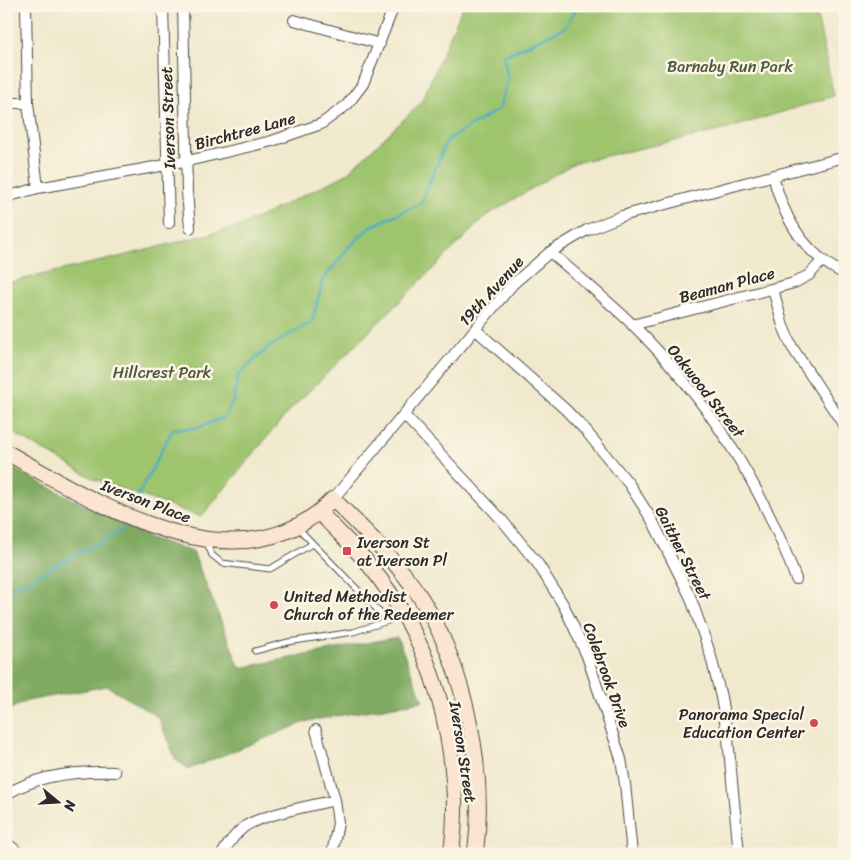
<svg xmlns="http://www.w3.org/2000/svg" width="851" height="860" font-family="Sriracha,sans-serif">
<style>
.green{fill:#9fc46e;stroke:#65784c}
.forest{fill:#7faa61;stroke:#556a46}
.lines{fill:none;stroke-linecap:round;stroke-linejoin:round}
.stream{stroke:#42adc1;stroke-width:2.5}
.lane-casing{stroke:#494843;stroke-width:7}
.street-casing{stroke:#494843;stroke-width:12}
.secondary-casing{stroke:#494843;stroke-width:17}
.lane{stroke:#fff;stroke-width:5}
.street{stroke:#fff;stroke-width:10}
.secondary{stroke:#fce5d0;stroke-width:15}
.poi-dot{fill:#d1495b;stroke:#fcf5e5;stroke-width:2}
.labels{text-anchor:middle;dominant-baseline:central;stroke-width:5;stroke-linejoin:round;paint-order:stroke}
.park-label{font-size:16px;fill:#4e593f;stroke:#fcf5e5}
.street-label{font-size:16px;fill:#2b2b2b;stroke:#fcf5e5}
.poi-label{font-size:16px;fill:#2b2b2b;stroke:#fcf5e5;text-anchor:start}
</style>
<rect width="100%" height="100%" fill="#fcf5e5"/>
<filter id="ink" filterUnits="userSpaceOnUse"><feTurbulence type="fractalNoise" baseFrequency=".02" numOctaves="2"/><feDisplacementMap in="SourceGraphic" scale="10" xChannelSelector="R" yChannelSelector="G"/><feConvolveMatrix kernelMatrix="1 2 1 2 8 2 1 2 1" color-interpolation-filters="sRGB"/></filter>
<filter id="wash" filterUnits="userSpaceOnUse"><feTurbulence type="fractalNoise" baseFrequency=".0096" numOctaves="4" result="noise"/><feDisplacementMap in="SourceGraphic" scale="20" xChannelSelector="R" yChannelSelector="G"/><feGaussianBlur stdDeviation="1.12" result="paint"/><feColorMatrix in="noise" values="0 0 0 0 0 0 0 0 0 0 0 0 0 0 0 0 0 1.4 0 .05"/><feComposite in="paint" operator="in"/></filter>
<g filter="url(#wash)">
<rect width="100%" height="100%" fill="#f0e9cd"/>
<!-- green -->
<path class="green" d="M463,6H815L834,96L724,130L574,163L486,216L289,411L201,517L94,479L6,429V283L119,257L241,226L345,175L421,103Z"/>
<!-- forest -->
<path class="forest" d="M6,465L147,537L193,552L240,668L397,637L423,701L308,721L189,769L176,760L158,717L107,686L27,701L6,711Z"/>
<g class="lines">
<!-- stream -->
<path class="stream" d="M132,507L173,429L197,428L225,417L233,401L238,375L270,346L312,322L323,280L348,248L370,227L421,203L447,140L499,109L508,78L503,56L564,28L578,6
M6,590L25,582L123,530"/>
</g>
</g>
<g filter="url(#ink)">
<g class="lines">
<!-- lane casing -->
<g class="lane-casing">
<path id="lane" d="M206,541L212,555L222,563L270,569L312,544
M255,651L288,642L353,632L388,621L297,527"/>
</g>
<!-- street casing -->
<g class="street-casing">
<path id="street" d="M26,6L28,103L38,188
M163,6L169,223
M183,6L187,192L190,228
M294,20L380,44
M6,103H28
M773,175C783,217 804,255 845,274
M6,197L38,188L188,161L272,141L321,124L347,105L363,84L394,6
M550,252C578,276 606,299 633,325C705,396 762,484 796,579
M773,289L783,326L792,347L845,427
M632,325L794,283L809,275L822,261
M475,329L566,410L586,431L629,484L652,520L690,596L710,653L721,697L728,739L739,854
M404,415L502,520L538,564L564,606L587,656L621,759L625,784L632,854
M333,499L513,284L550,252L587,230L622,216L725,188L845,157
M316,730L335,800L338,823L332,854
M6,795C37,774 79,771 115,772
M6,842L20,854
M222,854C228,844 235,834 244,827C263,814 311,806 335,800"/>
</g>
<!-- secondary casing -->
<g class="secondary-casing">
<path id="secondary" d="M6,452C98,504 240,595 333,499C363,529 395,559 419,595C465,666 487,770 475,854
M320,513C338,532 358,550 374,571C389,591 404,613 415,635C446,699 462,784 451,854"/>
</g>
<!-- lane -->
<use href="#lane" class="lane"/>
<!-- street -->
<use href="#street" class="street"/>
<!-- secondary -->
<use href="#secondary" class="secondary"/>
</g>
</g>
<!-- markers -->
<g class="poi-dot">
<rect x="342" y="546" width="10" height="10" rx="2.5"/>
<circle cx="274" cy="605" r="5"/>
<circle cx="814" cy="723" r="5"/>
</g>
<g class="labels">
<!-- park labels -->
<g class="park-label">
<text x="730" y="66">Barnaby Run Park</text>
<text x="162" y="372">Hillcrest Park</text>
</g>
<!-- street labels -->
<g class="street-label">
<text transform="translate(168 118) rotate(-92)">Iverson Street</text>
<text transform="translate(245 131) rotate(-15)">Birchtree Lane</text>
<text transform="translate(727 285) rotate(-15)">Beaman Place</text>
<text transform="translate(491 291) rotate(-48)">19th Avenue</text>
<text transform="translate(706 391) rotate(52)">Oakwood Street</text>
<text transform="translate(146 501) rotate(21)">Iverson Place</text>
<text transform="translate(683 553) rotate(63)">Gaither Street</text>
<text transform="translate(607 675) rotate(70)">Colebrook Drive</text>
<text transform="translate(463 752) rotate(81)">Iverson Street</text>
</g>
<!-- poi labels -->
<g class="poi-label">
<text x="357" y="542">Iverson St<tspan x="357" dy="18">at Iverson Pl</tspan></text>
<text x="284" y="596">United Methodist<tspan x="284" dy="18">Church of the Redeemer</tspan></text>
<text x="804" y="714" text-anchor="end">Panorama Special<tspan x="804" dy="18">Education Center</tspan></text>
</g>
</g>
<!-- margin -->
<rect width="851" height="860" fill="none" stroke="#fcf5e5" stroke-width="25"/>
<!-- north arrow -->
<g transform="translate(58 802) rotate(108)" stroke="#fcf5e5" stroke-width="4" paint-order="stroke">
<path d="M0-4L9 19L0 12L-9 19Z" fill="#2b2b2b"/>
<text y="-8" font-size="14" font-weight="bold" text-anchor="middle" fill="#2b2b2b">N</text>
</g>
</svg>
